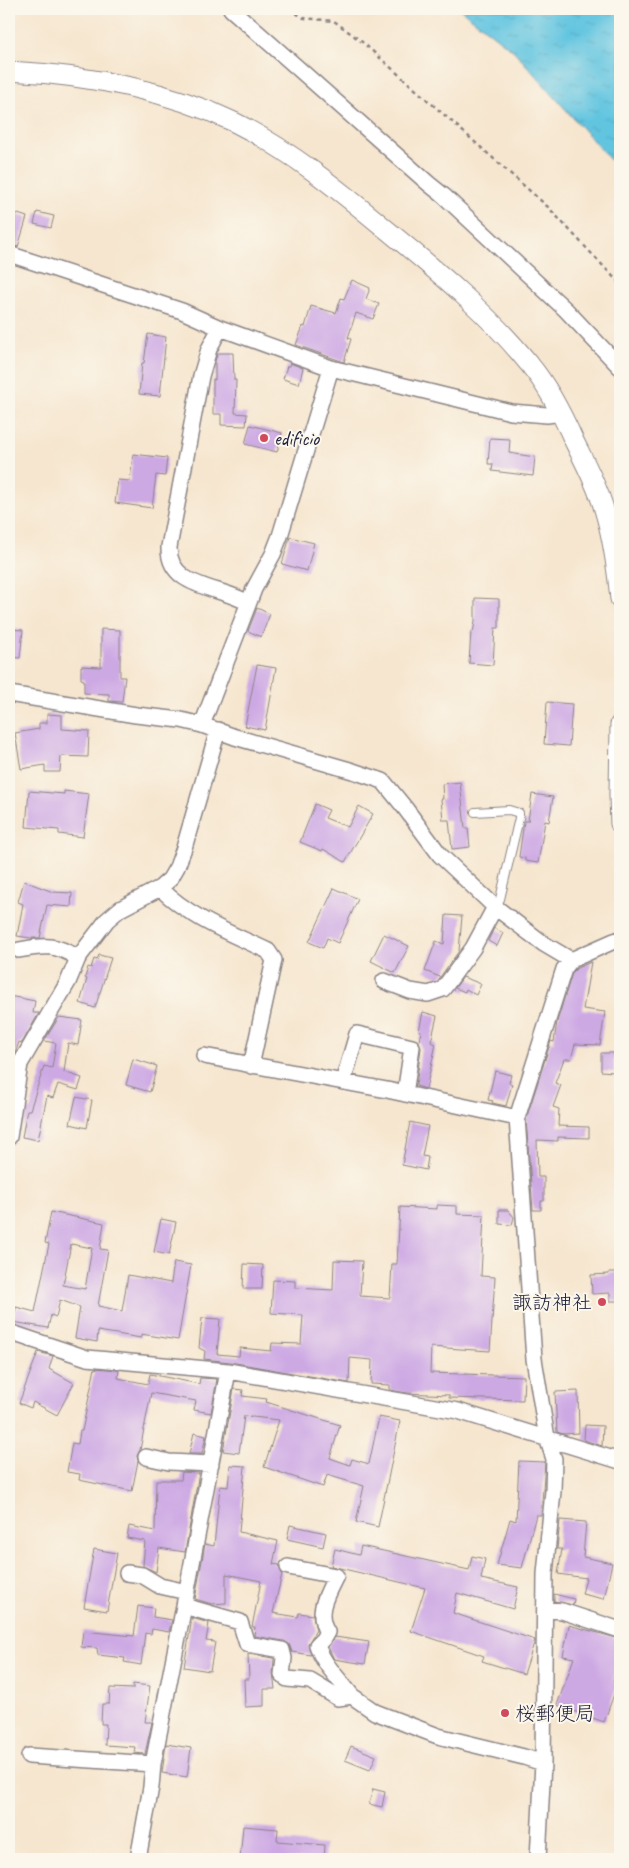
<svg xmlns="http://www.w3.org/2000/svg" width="629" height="1868" font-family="Caveat,'Klee One',sans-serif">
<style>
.water{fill:url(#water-ripples);stroke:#42748e}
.building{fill:#cda9e4;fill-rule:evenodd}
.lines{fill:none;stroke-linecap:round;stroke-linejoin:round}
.service-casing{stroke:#8c8485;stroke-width:10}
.minor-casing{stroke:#8c8485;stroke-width:18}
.tertiary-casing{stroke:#8c8485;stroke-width:21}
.path{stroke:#8c8485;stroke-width:2.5;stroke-dasharray:4 4;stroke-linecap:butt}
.service{stroke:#fff;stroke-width:8}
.minor{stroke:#fff;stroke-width:15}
.tertiary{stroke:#fff;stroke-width:19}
.poi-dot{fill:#d1495b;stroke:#fbf7ec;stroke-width:2}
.labels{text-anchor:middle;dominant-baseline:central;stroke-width:4;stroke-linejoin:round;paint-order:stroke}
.poi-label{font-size:20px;fill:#22223b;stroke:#fbf7ec;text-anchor:start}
</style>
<defs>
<pattern id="water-ripples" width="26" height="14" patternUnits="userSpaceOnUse" patternTransform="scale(1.25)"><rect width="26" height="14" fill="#62c5e0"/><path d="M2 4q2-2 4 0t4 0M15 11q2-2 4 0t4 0" fill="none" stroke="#55a9c1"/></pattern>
</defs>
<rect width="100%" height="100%" fill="#fbf7ec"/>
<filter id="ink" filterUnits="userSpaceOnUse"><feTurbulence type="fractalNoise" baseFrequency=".02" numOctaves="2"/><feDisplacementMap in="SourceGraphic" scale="10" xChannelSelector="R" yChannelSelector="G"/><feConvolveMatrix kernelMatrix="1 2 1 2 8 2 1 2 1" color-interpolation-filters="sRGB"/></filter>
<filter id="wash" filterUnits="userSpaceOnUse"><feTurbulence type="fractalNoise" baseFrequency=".0096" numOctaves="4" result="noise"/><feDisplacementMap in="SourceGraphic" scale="20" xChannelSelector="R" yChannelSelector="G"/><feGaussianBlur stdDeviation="1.12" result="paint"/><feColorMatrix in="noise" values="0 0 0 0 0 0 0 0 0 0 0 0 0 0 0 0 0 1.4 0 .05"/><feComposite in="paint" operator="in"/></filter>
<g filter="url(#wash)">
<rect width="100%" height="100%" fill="#f6e6cf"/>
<!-- water -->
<path class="water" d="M460,9H620V171L514,51Z"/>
<g id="blocks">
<!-- building -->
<path class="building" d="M9,211L27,217L18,247L9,245Z
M37,212L54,216L51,228L34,224Z
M352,280L370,288L366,299L379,304L373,319L356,313L348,338L351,339L344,362L296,345L303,326L305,327L311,306L336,313L341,298L344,299Z
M148,334L166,337L160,396L139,394L142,363H144Z
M218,353H233L234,380H236L235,413L247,414L246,426L221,425V414H213V379L215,380V361Z
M290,363L303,368L299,384L283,379L287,366H289Z
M250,425L282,433L277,452L245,444Z
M490,438L510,439L509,453L535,457L533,476L492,471L493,464H488Z
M133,454L167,458L165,476L156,475L152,508L115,503L118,480L130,481Z
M290,537L314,543L307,571L282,564Z
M475,598L499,599V628H495L493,665L469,663L471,631L473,632L475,622Z
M257,608L270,614L261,637L248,631Z
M9,629L23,630L20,658L9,657Z
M101,629L120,630V677H125L122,702L109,701V694L84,693V680L81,679V666L101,667Z
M257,665L276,668L265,730L245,726Z
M547,702L572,704L569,746L544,744Z
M47,714L62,715V729L89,731L88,757L61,756L60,772H45V765L21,769L15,733L39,729V723H47Z
M460,782L465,828H468L470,847L452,849L449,820H443L441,799H443L442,784Z
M29,791L64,794V791L89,794L83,837L59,834V830L26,827Z
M532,794L553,797L549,822L545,821L538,863L525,861V858L519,857L524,821H528Z
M315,804L329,810L325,818L348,827L359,806L373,814L345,862L323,849L322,851L300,842Z
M24,881L53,892L72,893L71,907L47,905L40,938H31L17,936L23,904L18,902Z
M334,888L358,899L338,943L327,938L323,948L309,942Z
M446,915L462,916L459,951L440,977L425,971L436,941L444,944Z
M494,928L503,933L497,946L488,941Z
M384,934L409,946L395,973L371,961Z
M99,955L111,958L95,1008L80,1003L87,979L85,978L88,967L91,968L94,959L97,960Z
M591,962L583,1009L605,1012L600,1045L575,1044L571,1059H564L555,1083L561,1085L553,1107L559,1109L558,1126L589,1127V1138L558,1137V1141L537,1140L538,1177H544V1201H541V1210H533L526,1119L551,1041L554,1042L557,1022L572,973L577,968Z
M463,977L481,984L476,995L466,989L465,992L455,988Z
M9,996L35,1001L33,1013H39L22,1043L19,1042L10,1068Z
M423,1012L437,1016L431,1042L436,1044L426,1089L416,1086L421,1048L419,1041L421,1031H419Z
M59,1017L82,1020L78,1045L68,1043L64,1072L82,1078L78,1090L58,1084L53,1098L47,1096L38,1140L22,1137L27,1110H30L44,1066L52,1068L56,1043L44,1041Z
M601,1053H614V1072L601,1071Z
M133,1059L157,1066L150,1092L126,1085Z
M495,1071L511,1075L509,1083L512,1084L506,1106L492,1103L493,1101L488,1100Z
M76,1097L92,1100L87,1128L70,1124Z
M410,1122L428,1126L422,1156L428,1157L426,1170L402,1165Z
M437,1205L457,1206V1214L484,1215L481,1276L495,1277L490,1351L431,1347L430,1373L524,1376L523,1400L449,1398V1395L407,1393L390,1390V1385L371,1384L372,1360L350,1358L349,1383L230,1362L204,1359L205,1351L199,1348L202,1318L220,1319L217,1354L239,1356L240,1348L271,1351L272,1343L301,1344L303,1315L271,1313L273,1280L295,1281V1288L333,1290L334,1260L362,1261L360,1296L390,1298L392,1264H397L400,1207L437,1209Z
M499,1210H508L514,1217L512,1225L499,1224Z
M51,1212L104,1223L100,1249L108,1250L98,1306L122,1311L128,1275L171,1283L174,1262L191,1265L178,1340L141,1334V1338L98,1331L97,1342L75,1338L80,1307L60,1300L56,1317L51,1315L48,1328L13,1322L16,1307L35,1312L49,1244L45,1243ZM71,1244L92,1248L85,1289L63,1285Z
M161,1219L176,1222L169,1255L154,1252Z
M244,1264L263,1265L262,1289H243Z
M609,1272H620V1301H610V1293L592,1294L591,1275L609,1274Z
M38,1352L53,1356L49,1369L74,1383L57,1415L33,1402L31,1408L19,1403Z
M95,1368L119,1370L118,1378L148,1384L150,1374L199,1384L200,1378L217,1379L211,1413L194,1410L196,1401L151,1393L140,1450L137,1456L138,1461L132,1491L79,1480L80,1474L67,1472L72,1443L78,1444L80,1431H82Z
M234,1389L243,1390L242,1396L267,1399L266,1402L340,1425L330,1458L350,1465L352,1459L369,1464L379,1417L400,1421L378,1527L356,1522L364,1486L327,1475L323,1487L264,1467L279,1420L244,1416L239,1453L223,1451Z
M578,1391L579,1433L563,1434L557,1432L555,1392Z
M585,1425L603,1426L602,1446L584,1440Z
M194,1433L206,1436L202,1454H189Z
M519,1461L545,1462L541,1515H536L522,1568L497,1565L510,1519L516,1521Z
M230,1465L245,1466L239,1532L278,1541L273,1564L279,1565L282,1574L273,1613L298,1617L299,1613L313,1615L316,1630L308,1644L311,1655L292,1652L289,1644L284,1641L254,1636L255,1627H252L261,1581L226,1574V1603L212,1604L195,1599L205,1544L214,1546L220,1486L228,1487Z
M182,1472L199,1473L185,1552L159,1548L156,1572L154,1571L143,1566L145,1541L127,1538L129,1526L155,1531L156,1480H181Z
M560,1520L586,1522L583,1557L612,1563L604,1599L582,1594L586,1578L558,1574L562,1549H557Z
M290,1525L326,1533L323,1547L287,1539Z
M361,1546L469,1570L472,1556L485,1559L481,1579L518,1587L513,1609L457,1593L453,1613L535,1640L524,1674L482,1661L484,1656L411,1631L425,1588L331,1566L335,1549L359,1555Z
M94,1549L117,1553L107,1611L84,1607Z
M554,1594L574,1599L573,1605L554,1601Z
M138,1606L154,1608L153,1617L172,1620L169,1632L152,1629L151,1634L145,1633L141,1665L124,1662L125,1658L98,1655L97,1648L81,1647L83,1631L134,1636Z
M192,1618L209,1623L206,1641L215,1642L210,1671L184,1667Z
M569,1625L620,1639V1650L613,1681L618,1683L604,1722L557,1705L574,1658L563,1656Z
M335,1637L369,1642L365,1664L334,1659L328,1647Z
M248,1654L274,1658L273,1674L275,1689H264V1706L245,1707L244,1679H249Z
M133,1684L150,1686L145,1722H152L145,1754L134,1753L135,1747L105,1745L106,1724H101L102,1704H109L110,1688L133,1689Z
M166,1744L191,1748L187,1777L162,1773Z
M351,1746L376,1756L370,1770L345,1760Z
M373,1789L385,1792L382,1807L369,1804Z
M243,1826L278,1829L277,1841L325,1845L324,1859H240Z"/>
</g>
</g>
<g filter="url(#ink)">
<use href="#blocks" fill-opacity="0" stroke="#8c8485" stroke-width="1"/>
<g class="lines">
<!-- service casing -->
<g class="service-casing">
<path id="service" d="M475,812L509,810L519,813V818L500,899L495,907"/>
</g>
<!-- minor casing -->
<g class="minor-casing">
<path id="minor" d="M231,9L429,184L444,196L566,310L620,367
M9,254L182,311L220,328L331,368L511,412L547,415L561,413
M220,328L209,349L201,376L169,547C168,589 221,586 248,603
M9,694L136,715L181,720L202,725L235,737L353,771L383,781L405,808L440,855L495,907L544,944L571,960
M202,725L254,589L273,554L280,536L331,368
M160,888C190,918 230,933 268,951L274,960L251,1066
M19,950C45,945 56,944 78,958
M384,981L410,991L428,994L443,989L473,948L495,907
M204,1056L387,1090L517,1118
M343,1082L357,1034L412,1047L405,1094
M9,1137L20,1064L68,982L78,958L107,920L120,909L160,888L170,879L177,867L184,848L218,730
M9,1332L87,1358L228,1371L458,1411L620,1461
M146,1457L169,1462L211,1464
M288,1567L336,1576C327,1594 315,1613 327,1632L323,1639L317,1645C323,1664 340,1680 352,1696
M127,1573L142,1575L160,1586L187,1592
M184,1606L240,1622L247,1644L282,1650L284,1658L282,1675L287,1679L310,1681L338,1698L352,1696L375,1712L438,1736L524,1757L543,1763
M546,1609L562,1611L620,1630
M29,1756L153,1764
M138,1859L151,1787L153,1764L184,1606L228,1371
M538,1859L543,1763L545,1574L553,1491L554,1459L547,1438L534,1359L517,1118L564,969L571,960L614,941L620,939"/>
</g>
<!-- tertiary casing -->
<g class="tertiary-casing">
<path id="tertiary" d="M9,71C86,75 163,88 234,122C290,150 339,190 387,230C436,270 491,316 530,365C549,388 562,414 574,441C585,463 597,485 604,509C613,538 617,569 620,599
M620,724L619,796L620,824"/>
</g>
<!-- path -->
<path class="path" d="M289,9L304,18L334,21L361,41L548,207L620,284"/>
<!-- service -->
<use href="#service" class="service"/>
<!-- minor -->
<use href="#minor" class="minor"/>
<!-- tertiary -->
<use href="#tertiary" class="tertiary"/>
</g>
</g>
<!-- markers -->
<g class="poi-dot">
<circle cx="264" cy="438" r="5"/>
<circle cx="602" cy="1302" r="5"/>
<circle cx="505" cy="1713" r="5"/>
</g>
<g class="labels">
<!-- poi labels -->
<g class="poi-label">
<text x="274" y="438">edificio</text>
<text x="592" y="1302" text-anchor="end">諏訪神社</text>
<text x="515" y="1713">桜郵便局</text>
</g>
</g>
<!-- margin -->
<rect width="629" height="1868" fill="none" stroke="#fbf7ec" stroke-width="30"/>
</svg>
